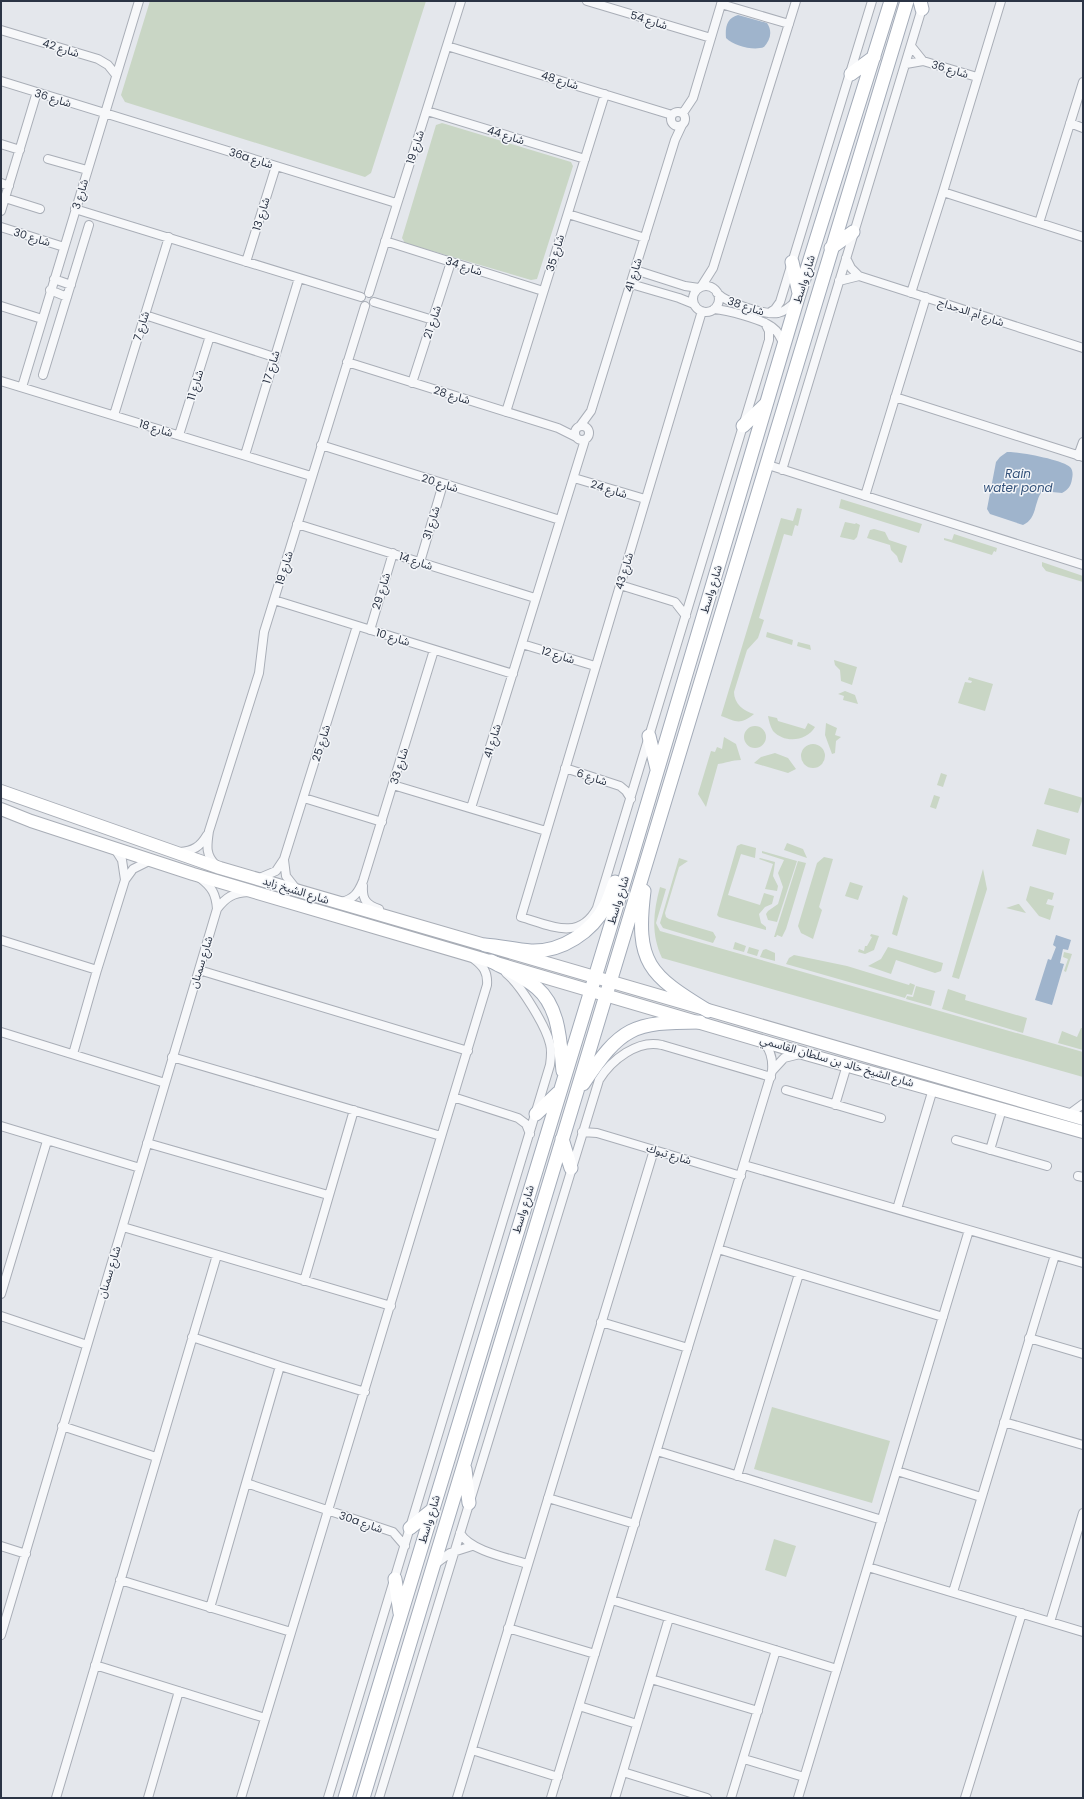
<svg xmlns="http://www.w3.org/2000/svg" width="1084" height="1799" font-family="Poppins,'Noto Sans Arabic',sans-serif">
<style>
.green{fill:#c9d6c5}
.water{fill:#9fb4cc}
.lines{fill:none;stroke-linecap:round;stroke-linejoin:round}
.street-casing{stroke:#a9aeb7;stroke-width:10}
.secondary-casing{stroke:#a9aeb7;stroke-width:14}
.primary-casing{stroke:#a3abb8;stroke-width:15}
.street{stroke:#f7f8fa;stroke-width:8}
.secondary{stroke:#fff;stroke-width:12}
.primary{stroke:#fff;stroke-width:13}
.labels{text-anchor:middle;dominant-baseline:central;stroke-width:3;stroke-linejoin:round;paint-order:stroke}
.street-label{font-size:11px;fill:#2b3445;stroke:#f4f6f9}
.water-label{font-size:12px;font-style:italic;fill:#34527a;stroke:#f4f6f9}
</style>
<rect width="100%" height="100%" fill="#e4e7ec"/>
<!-- green -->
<path class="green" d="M150,1H426L371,173L365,177L125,102L121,95Z
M442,123L571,162L573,166L537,279L531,280L405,243L402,238L436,125Z
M841,499L922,524L919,533L839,508Z
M797,508L802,509L798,526L795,525L792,536L784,534L759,618L764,620L758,638L747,650L734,692C734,704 744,711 754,714C739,726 736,721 721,716L781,518L793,521Z
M845,522L855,524L856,523L860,525L857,537L854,540L840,537Z
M874,529L885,532L889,540L907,546L902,563L899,562L897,556L891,550L890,545L867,538L870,530Z
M954,534L997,548L996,552L994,551L992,555L944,540V538L952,540Z
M1042,562L1083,576V582L1046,571L1042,566Z
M767,632L793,640L792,645L766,637Z
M798,642L810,645L811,650L797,646Z
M834,660L857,667L852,685L841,681L840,670L835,665Z
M969,677L993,684L985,711L958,703L965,682L971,683L972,681L968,680Z
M845,691L855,695L858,704L843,700L844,696L838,694Z
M768,716L777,718L778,721L805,729L808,723L815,727C807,741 785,744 773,731C770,726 769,721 768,716Z
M826,723L837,728L835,735L841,737L836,741L835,753L832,754L825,735Z
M744 737a11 11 0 1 1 22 0a11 11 0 1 1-22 0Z
M724,737L736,744L741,760C732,760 726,763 718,764L706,807L698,794L711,751L715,752L717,747L722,749Z
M801 756a12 12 0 1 1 24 0a12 12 0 1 1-24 0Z
M775,753L788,758L796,769L788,773L754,763L761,757Z
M941,773L947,775L943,787L937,785Z
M1049,788L1083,798L1078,813L1044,804Z
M934,795L940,797L936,809L930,807Z
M1037,829L1070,839L1066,855L1032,846Z
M787,843L803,849L807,858L784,850Z
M741,844L756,848L755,858L741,854L728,895L760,905L764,893L774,896L772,904L765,907L759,914L761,923L766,927V930L719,917L717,915L737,846Z
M762,851L797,861L777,922L768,920L766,914L768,911L778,904L783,887L778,873L784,860L762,853Z
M824,857L833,859L819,907L822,910L813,939L801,933L798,926L817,863Z
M679,858L688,861L679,867L665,913L666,917L669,919L713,932L716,937L713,943L663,928L660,923Z
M760,858L775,862L773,876L778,886L777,891L765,889L773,864L759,859Z
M798,861L806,863L786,929L782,937L777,935L776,937H774Z
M983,869L987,889L959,979L952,977Z
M850,882L863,886L858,900L845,896Z
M1030,886L1054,893L1052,900L1048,899L1046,904L1054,906L1050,920L1039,916L1026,900Z
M660,887L666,889L656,923L660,931L1083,1052V1077L662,958C651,934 653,913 660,887Z
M903,895L908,898L897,936L892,934Z
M1018,904H1019L1026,913L1006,908Z
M871,934L879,936L874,950L865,954L858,952L859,949L864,951L865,946H867L872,937L870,936Z
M735,942L746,946L744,952L733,949Z
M749,947L759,950L757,956L747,953Z
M888,947L943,963L941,971L935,973L896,960L891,974L868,966L881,959Z
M766,949L775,953V961L760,957L763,950Z
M1064,952L1072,954L1066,972L1064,971L1068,959L1063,957Z
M794,955L847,966L909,985L910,983L915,985L912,995L907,994L905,998L786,964L789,958Z
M916,986L935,991L931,1006L906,999L907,996L913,997Z
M948,989L966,995L965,1000L1027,1018L1023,1033L942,1009Z
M1081,1028H1083V1050L1058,1043L1062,1031L1077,1037Z
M772,1407L890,1441L872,1503L754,1469Z
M774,1539L796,1546L786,1577L765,1570Z"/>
<!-- water -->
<path class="water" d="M738,15L767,23C773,32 770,40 764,47C754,51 734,46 726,38C725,27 727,18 738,15Z
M1007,452C1017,451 1064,460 1070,467C1073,470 1073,475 1072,479C1071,486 1068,490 1062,493L1042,491C1034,502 1037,519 1023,525L990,514L987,509L996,462L1000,457Z
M1056,935L1071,940L1068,950L1063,949L1060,963L1064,964L1052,1005L1035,1000L1048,959L1051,960L1056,947L1053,945Z"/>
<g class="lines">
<!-- street casing -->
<g class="street-casing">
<path id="street" d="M587,1L711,38
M721,4L789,24
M1,30L98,59L108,65L116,75
M447,46L672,115
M911,46L923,61
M906,64L923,61L977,77
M1,81L396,203
M427,111L585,159
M671 119a7 7 0 1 1 14 0a7 7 0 1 1-14 0Z
M683,113L693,98L722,1
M1070,123L1083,128
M1,144L20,150
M48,159L87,170
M1,183L9,186
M943,192L1083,237
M5,198L40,209
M75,209L361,297
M1,211L37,92
M568,214L645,238
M1039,223L1083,82
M1,227L64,247
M385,241L543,291
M846,258L851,268L859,276L1083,348
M246,262L276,166
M635,270L685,286L699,288
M54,279L71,285
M839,281L859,276
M631,284L679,298L694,304
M693 299a13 13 0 1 1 26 0a13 13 0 1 1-26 0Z
M701,287L713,268L796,1
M50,290L67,297
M369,293L461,1
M717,293C727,303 764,315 778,313C786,311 791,306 796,301
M911,293L943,192L1001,1
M374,302L433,320
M1,306L42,319
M714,309C727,310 761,319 772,327C778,331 781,338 784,345
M702,311L521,917C549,925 579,942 597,908L769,340V331L765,323
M769,313L775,309L780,302L872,1
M145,315L274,357
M347,362L558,428L576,437
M43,375L89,225
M1,381L311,476
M412,383L451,262
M22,387L139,1
M895,397L1083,457
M506,412L605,94
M114,415L169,237
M575 433a7 7 0 1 1 14 0a7 7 0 1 1-14 0Z
M580,426L591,411L675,140L682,125
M179,435L210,336
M321,445L560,520
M245,455L299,278
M1078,456L1083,442
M765,464L1083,565
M782,470L923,5
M574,478L645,499
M865,496L926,297
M297,524L535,598
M420,562L443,484
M620,585L675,602L686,616
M274,600L513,674
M370,630L393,553
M522,644L595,666
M565,768L620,786L626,791L631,799
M393,785L546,831
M304,798L382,822
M471,808L585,440
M115,849L122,860L125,880
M180,852C193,851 200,847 207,835
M284,860L286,876L297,890
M216,865C205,855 207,845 209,831L259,673L264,632L365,306
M200,878C212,887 216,894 217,909
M257,879L276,871L284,859L357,626
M363,886C362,900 367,905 379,909
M341,902C354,899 358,893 363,881L434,650
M1,940L97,970L73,1054
M97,970L125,880L133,869L151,860
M199,970L468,1051
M1,1032L165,1083
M172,1057L441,1136
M772,1071L784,1058L800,1054
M786,1090L881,1118
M453,1097L518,1118L526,1124L530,1134
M835,1105L847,1065
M1068,1115L1083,1104
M1,1126L140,1168
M582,1132L597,1133L741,1176
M956,1140L1047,1166
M147,1143L328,1195
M990,1150L1002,1109
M744,1165L1083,1263
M1078,1176L1083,1177
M897,1209L933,1089
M123,1227L391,1306
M718,1249L943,1317
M304,1281L354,1110
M1,1294L47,1141
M1,1316L87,1345
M601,1322L688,1348
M192,1337L280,1366
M1029,1338L1083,1354
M365,1392L280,1366L246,1483L393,1532L405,1546
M1004,1422L1083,1445
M62,1426L156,1457
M657,1451L882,1520
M897,1471L981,1497
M737,1476L799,1274
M548,1498L635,1524
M460,1533C470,1551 508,1558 528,1564
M1,1546L26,1554
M434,1565L450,1553L472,1546
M868,1567L1083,1632
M120,1580L291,1632
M953,1592L1055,1255
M612,1600L837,1669
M210,1608L246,1483
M1050,1622L1083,1513
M508,1628L595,1654
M1,1635L217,909C226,897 233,893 248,892
M95,1665L265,1718
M651,1679L758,1711
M579,1706L637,1724
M472,1750L558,1777
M744,1759L804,1777
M623,1772L707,1798
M56,1798L217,1255
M148,1798L179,1691
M241,1798L487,985C488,972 483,966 474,959
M328,1798L550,1065C551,1058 552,1051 550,1044C546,1026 520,984 506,973
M379,1798L599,1080C611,1060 638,1039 662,1045L771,1077
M457,1798L654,1150
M551,1798L772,1071C773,1059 771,1049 762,1041
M615,1798L669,1618
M731,1798L776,1650
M798,1798L969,1230
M965,1798L1022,1613"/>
</g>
<!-- secondary casing -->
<g class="secondary-casing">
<path id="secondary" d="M1,791L220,868L1083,1119
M1,809L31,821L193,874L806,1054L1083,1132"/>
</g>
<!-- primary casing -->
<g class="primary-casing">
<path id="primary" d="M920,1L922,9
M851,74L874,57
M831,248L853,232
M792,262L799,293
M743,426L766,404
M649,736L657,769
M644,891C635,963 649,975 708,1011
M485,945C501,946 515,950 531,951C562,952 592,932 606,905C610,897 612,889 615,882
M491,961C506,969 523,976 537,988C560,1008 560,1043 563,1071
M583,1084C621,1027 632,1022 700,1022
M536,1114L558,1093
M562,1139L571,1168
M465,1469L469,1503
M410,1528L431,1511
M395,1579L400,1613
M345,1798L631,859L797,301L891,1
M363,1798C545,1199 725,600 907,1"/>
</g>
<!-- street -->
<use href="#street" class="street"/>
<!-- secondary -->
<use href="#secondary" class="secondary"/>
<!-- primary -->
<use href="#primary" class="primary"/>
</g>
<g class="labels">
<!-- street labels -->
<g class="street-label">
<text transform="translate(649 20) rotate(17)">شارع 54</text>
<text transform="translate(61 48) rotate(17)">شارع 42</text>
<text transform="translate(950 69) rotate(16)">شارع 36</text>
<text transform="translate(560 80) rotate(17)">شارع 48</text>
<text transform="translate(53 98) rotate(17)">شارع 36</text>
<text transform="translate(506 135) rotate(17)">شارع 44</text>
<text transform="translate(415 147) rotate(-72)">شارع 19</text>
<text transform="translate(251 158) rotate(17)">36a شارع</text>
<text transform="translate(80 194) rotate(-73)">شارع 3</text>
<text transform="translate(261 214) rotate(-73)">شارع 13</text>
<text transform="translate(32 237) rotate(17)">شارع 30</text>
<text transform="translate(555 253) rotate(-73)">شارع 35</text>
<text transform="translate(464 266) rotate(18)">شارع 34</text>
<text transform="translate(633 275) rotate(-73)">شارع 41</text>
<text transform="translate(804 279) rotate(-73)">شارع واسط</text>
<text transform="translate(746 306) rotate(18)">شارع 38</text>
<text transform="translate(971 312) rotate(18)">شارع أم الدحداح</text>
<text transform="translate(432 322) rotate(-72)">شارع 21</text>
<text transform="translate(141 326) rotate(-73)">شارع 7</text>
<text transform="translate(271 367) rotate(-73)">شارع 17</text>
<text transform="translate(195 385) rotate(-73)">شارع 11</text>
<text transform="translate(452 395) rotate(17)">شارع 28</text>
<text transform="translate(156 428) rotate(17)">شارع 18</text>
<text transform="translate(440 483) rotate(17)">شارع 20</text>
<text transform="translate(609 489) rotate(17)">شارع 24</text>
<text transform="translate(431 523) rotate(-73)">شارع 31</text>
<text transform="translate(416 561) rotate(18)">شارع 14</text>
<text transform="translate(284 568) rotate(-73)">شارع 19</text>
<text transform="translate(624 571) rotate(-73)">شارع 43</text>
<text transform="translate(711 589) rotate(-73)">شارع واسط</text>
<text transform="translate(381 591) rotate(-73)">شارع 29</text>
<text transform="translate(393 637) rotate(17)">شارع 10</text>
<text transform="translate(558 655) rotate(17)">شارع 12</text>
<text transform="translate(492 741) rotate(-73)">شارع 41</text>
<text transform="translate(321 743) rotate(-73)">شارع 25</text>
<text transform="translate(399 766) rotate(-73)">شارع 33</text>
<text transform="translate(592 777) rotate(18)">شارع 6</text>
<text transform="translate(296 890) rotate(17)">شارع الشيخ زايد</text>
<text transform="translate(618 900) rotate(-73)">شارع واسط</text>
<text transform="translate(201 962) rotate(-73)">شارع سمنان</text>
<text transform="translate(837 1061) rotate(16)">شارع الشيخ خالد بن سلطان القاسمي</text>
<text transform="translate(669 1154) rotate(17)">شارع تبوك</text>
<text transform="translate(523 1209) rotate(-73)">شارع واسط</text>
<text transform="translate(109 1272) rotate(-73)">شارع سمنان</text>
<text transform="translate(429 1519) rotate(-73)">شارع واسط</text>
<text transform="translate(361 1522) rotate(19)">30a شارع</text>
</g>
<!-- water labels -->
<g class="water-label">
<text x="1018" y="473">Rain<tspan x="1018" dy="14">water pond</tspan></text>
</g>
</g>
<!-- border -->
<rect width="1084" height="1799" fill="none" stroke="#2b3445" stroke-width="4"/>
</svg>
